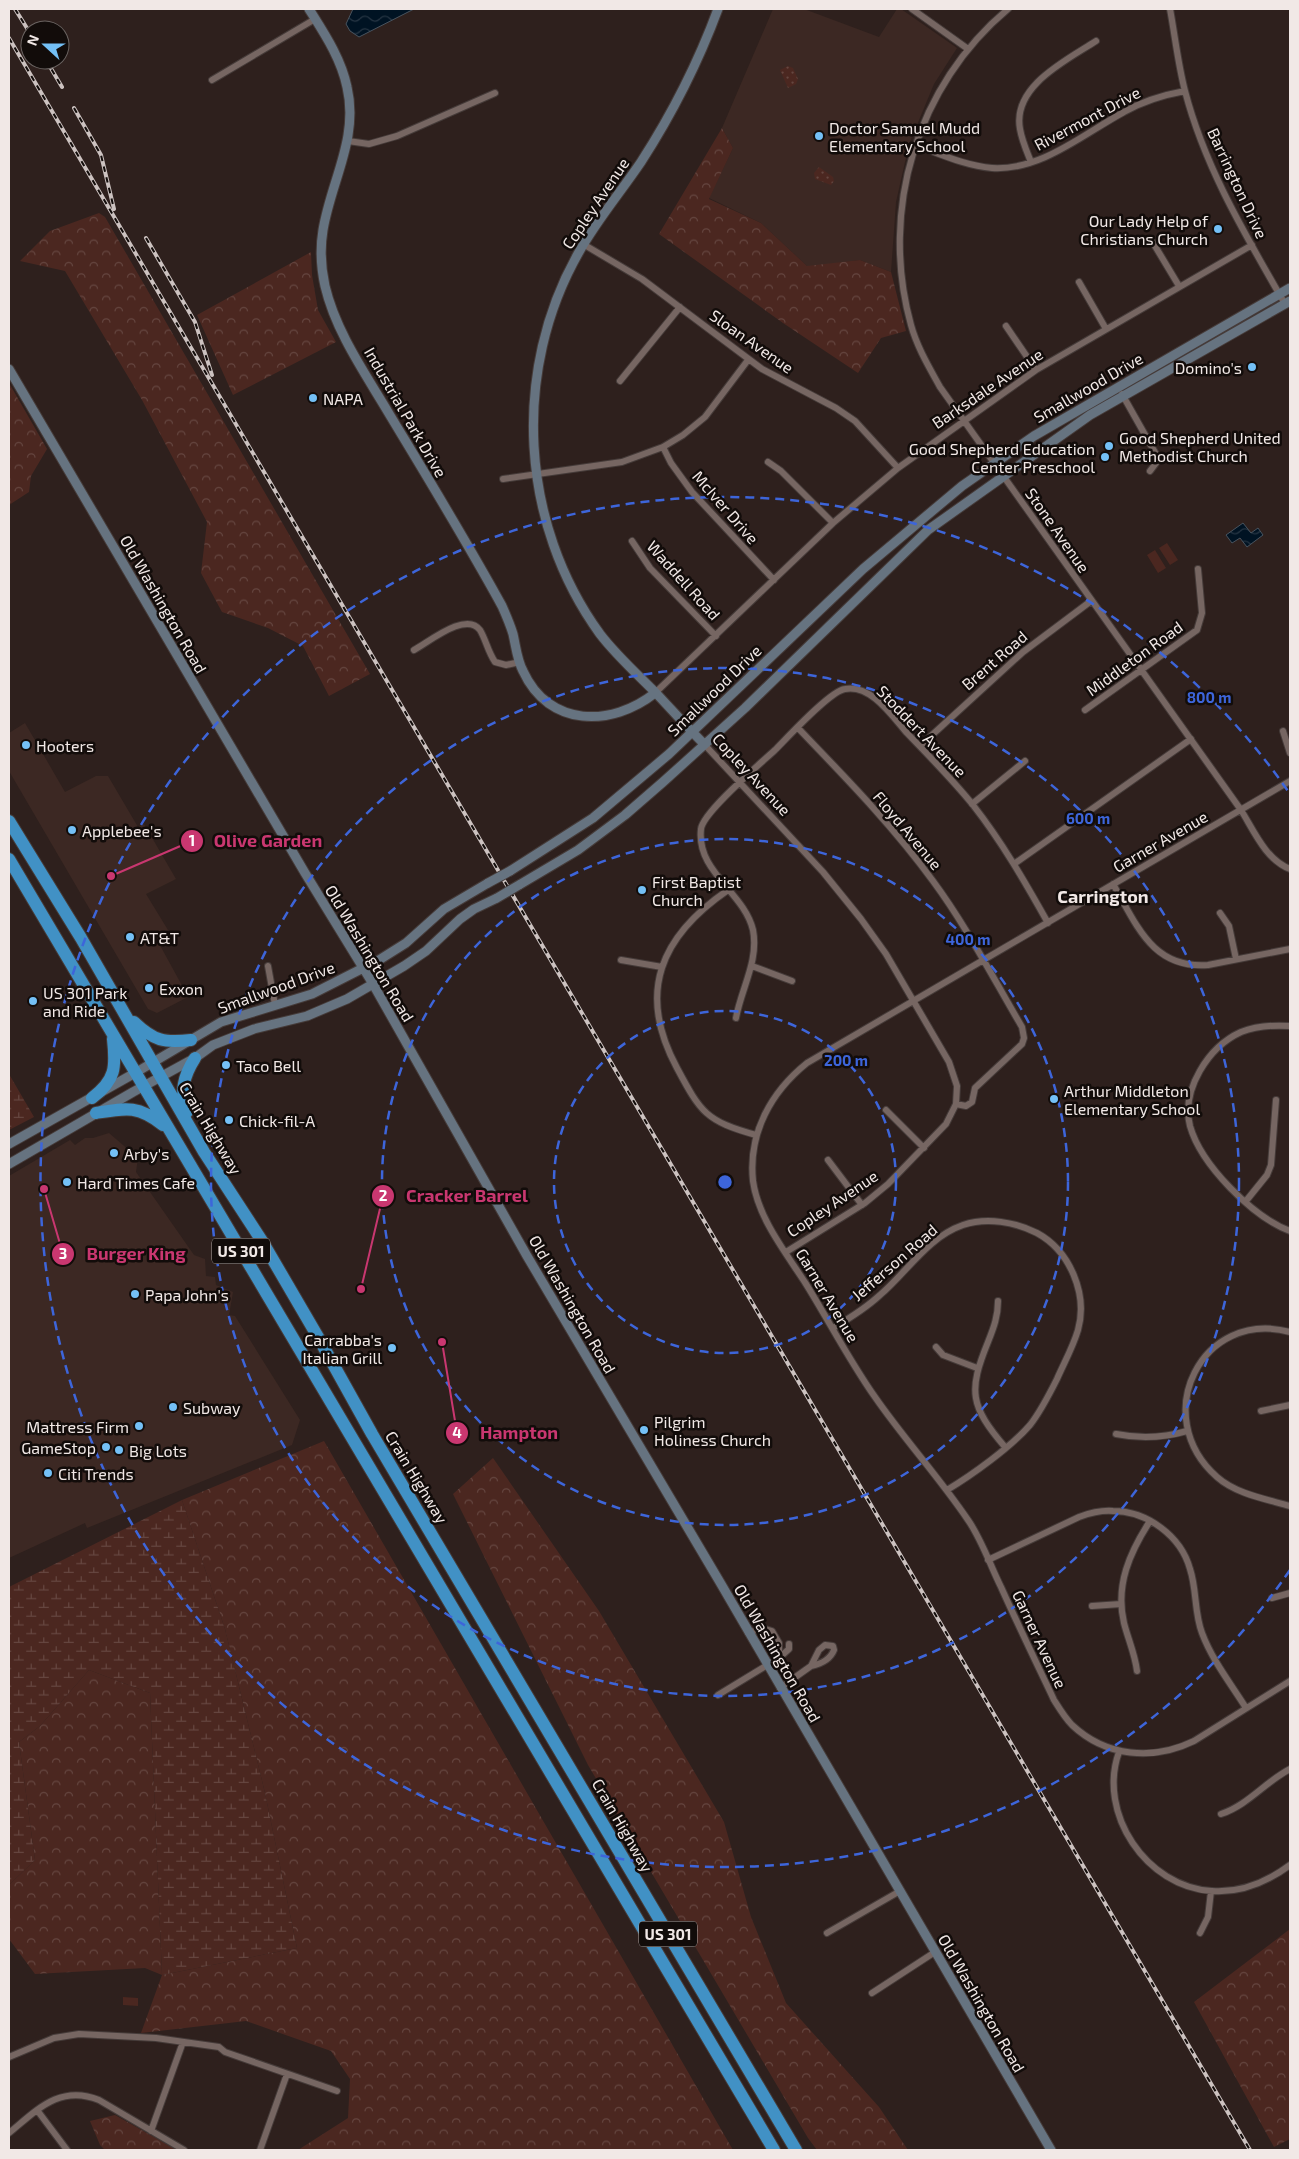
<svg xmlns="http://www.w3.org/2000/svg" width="1299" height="2159" font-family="'Exo 2',sans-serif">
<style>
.built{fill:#3c2823}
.grass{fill:url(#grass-dots)}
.forest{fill:url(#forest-crowns)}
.wetland{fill:url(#wetland-marsh)}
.pitch{fill:#4b2720}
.water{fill:url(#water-waves);stroke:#48535e}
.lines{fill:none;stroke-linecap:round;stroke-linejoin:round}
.street-casing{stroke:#453b39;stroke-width:8}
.secondary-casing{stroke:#453b39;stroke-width:11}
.highway-casing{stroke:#453b39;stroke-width:14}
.street{stroke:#766662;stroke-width:6}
.secondary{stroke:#667380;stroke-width:9}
.highway{stroke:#4191c5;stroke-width:12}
.rail-casing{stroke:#ccc2c0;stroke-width:4}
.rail{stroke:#120c0a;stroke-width:2;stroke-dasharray:5.5;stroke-linecap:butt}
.secondary-bridge-casing{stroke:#453b39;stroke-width:11;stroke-linecap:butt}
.secondary-bridge{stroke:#667380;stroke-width:9}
.ring{fill:none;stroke:#3d65da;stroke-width:2.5;stroke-dasharray:9 6}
.poi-dot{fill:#74c0f6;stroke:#120c0a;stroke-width:2}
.labels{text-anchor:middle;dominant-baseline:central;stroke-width:5;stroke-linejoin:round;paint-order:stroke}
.shield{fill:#120c0a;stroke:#aea6a4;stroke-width:1}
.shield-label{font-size:15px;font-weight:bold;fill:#f1e8e6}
.street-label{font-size:16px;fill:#f1e8e6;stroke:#120c0a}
.poi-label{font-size:16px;fill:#f1e8e6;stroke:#120c0a;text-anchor:start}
.neighbourhood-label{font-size:18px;font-weight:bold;fill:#f1e8e6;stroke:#120c0a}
.centre{fill:#3d65da;stroke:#120c0a;stroke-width:2.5}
.ring-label{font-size:15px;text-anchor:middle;font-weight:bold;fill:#3d65da;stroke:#120c0a;stroke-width:5;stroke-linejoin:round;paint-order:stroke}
.leader{fill:none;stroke:#c93770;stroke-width:2}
.callout-dot{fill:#c93770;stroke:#120c0a;stroke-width:2}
.mark-label{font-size:15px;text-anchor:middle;font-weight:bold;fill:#fff}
.callout-label{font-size:18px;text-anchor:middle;font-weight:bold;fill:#c93770;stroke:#120c0a;stroke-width:5;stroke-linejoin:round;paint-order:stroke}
</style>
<defs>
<pattern id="grass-dots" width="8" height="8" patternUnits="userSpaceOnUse" patternTransform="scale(1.25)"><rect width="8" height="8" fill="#4b2720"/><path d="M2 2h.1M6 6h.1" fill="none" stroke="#654640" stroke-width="1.8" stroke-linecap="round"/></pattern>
<pattern id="forest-crowns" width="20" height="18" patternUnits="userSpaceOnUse" patternTransform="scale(1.25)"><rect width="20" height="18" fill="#4b2720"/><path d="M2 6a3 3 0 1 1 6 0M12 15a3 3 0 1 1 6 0" fill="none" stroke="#654640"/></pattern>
<pattern id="wetland-marsh" width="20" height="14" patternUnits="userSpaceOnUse" patternTransform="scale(1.25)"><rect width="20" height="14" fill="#4b2720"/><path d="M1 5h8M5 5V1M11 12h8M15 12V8" fill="none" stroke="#654640"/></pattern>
<pattern id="water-waves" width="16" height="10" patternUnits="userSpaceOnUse" patternTransform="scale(1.25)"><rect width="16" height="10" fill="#001323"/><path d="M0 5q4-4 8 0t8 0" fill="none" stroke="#263543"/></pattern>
</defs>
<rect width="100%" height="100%" fill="#2e201d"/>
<!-- built -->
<path class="built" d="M773,9H804L879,37L897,9H901L957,48L934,84L909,144L896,202L891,272L860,260L808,267L761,223L709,198L733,148L722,128Z
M25,723L65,792L96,776H108L138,827L144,824L176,879L146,894L168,930L156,938L185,991L186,998L157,1013L148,1009L9,771V733Z
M109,1133L138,1158L136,1172L194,1255L205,1259L206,1276L215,1277L216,1285L233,1292L229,1315L235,1316L300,1420L292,1445L87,1528L85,1523L9,1558V1176L70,1140L75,1145L85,1138H93Z"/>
<!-- grass -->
<path class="grass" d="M788,66L793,68L798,79L796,84L788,88L780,70Z
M819,167L833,177L834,181L831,185L815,179L814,173Z"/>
<!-- forest -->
<path class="forest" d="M722,128L733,148L709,199L761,223L807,266L860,260L891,272L906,331L881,338L858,373L783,323L659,234Z
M99,213L105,217L370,674L329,696L303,646L268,628L222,612L201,573L207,522L142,400L65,271L20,261L50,231Z
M311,252L312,275L318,310L336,342L233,395L197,315Z
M9,383L47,449L31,476L29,492L9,505Z
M324,1441L733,2150H298L348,2118L350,2079L331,2051L246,2021L141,2033L162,1975L145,1968L35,1974L9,1939V1885L35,1860L19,1742L40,1726L89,1670L150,1693L162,1975L297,1948L265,1793L225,1629L182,1500Z
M493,1458L599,1611L724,1822L751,1917L786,2003L879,2107L908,2150H817L808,2138L588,1765L453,1494Z
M1290,1929V2139L1274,2147L1194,2002Z
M115,2115L177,2150H105L100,2145L90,2121Z"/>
<!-- wetland -->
<path class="wetland" d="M9,1074L34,1117L9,1130Z
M182,1500L225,1629L265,1793L297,1948L162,1975L150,1693L89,1670L40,1726L19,1742L35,1860L9,1885V1587Z"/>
<!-- pitch -->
<path class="pitch" d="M1167,543L1178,560L1170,565L1159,548Z
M1155,550L1166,568L1158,573L1147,555Z
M123,1997L138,1998V2006L123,2005Z"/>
<!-- water -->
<path class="water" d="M353,9H414L359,37L350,31L346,24Z
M1243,523L1251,533L1258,528L1263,535L1247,547L1240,538L1232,543L1226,535Z"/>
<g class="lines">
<!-- street casing -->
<g class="street-casing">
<path id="street" d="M912,9L968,49
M1008,9C917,85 879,210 911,325C917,347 929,367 940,387L1241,810C1254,831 1266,860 1290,869
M1170,9C1175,36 1178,64 1185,91C1205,168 1246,236 1285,304
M212,80L315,19
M348,141L369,144L397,136L495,93
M915,145C940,154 966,166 992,168C1041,171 1083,134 1124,112C1143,101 1163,95 1185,91
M1031,162C1027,152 1022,141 1020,129C1012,86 1067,60 1096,41
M1152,241L1179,286
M583,244L642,279L762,369L836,408L855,421L898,468
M1079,282L1106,329
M1006,326L1036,370
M620,381L680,307
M1122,394L1157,456L1156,463L1150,471
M663,447L671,463L692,492L774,580
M768,462L781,471L833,523
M503,479L622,462L663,447L683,435L705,417L748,360
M632,541L650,568L716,636
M414,650C429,642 466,611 480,630C486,640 488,652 495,662L506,665L520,662
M655,693L833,523L898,468L1036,370L1252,245
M1085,710L1197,630L1202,613L1198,569
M798,728C845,777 893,826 933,881C967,927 993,978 1022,1027L1024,1038L1022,1044L975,1088L972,1102L966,1106L956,1104
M1283,731L1290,753
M704,744L823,872L861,919L886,954L949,1062L957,1086L956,1104L946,1124L888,1184L865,1203L786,1252
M920,746L1023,652L1091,601
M1290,781L807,1063C771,1092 748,1133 753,1181C758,1218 786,1253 806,1284C829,1321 849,1360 875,1397C904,1439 939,1477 968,1520C982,1540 990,1565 1001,1587C1018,1625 1036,1662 1054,1700C1059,1708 1065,1718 1072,1725C1106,1757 1153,1761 1194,1741L1290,1681
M972,804L1025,761
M1014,864L1191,739
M1113,884C1137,925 1152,969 1208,965L1290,949
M728,890C661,936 636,992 677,1068C701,1113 706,1121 756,1135
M1220,913L1229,926L1236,959
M621,960L662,967
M268,966L275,1005
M752,966L792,981
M736,1018C741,989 759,961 753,930C744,892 696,872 701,829C703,812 760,764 775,750C788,737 830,691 845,689C871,684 892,716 907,733C929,756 953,780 973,805C1002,842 1025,882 1048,923
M1290,1026C1274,1025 1256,1026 1241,1032C1208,1047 1181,1090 1190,1126C1201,1165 1253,1217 1290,1231
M886,1110L924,1148
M828,1160L862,1205
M1246,1201L1267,1175L1271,1165L1276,1100
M998,1301C998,1316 994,1327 988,1342C968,1391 970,1406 1005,1447
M833,1328C850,1318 866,1308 880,1295C907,1272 928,1237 963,1225C987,1217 1015,1222 1037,1233C1070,1251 1088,1294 1078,1330C1073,1347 1064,1363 1057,1379C1049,1395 1041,1411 1030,1425C1011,1447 972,1475 947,1490
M1290,1332C1202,1308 1148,1416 1217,1477C1236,1494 1266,1499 1290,1506
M936,1347L943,1355L977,1368
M1261,1411L1290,1405
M1116,1434C1141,1439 1163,1438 1187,1431
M988,1560L1079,1517C1090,1513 1101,1510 1113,1511C1147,1511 1181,1536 1190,1569C1197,1590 1194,1612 1202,1633C1212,1660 1231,1684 1246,1708
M1272,1598L1290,1593
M1092,1606L1121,1604
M825,1645L833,1646L834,1650C830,1660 821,1664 811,1666L819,1650Z
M779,1658L789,1649V1644
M1137,1671C1135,1654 1128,1639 1124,1623C1115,1585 1130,1552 1150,1521
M780,1688L811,1666
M718,1695L779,1658V1643L772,1631L762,1628L748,1633
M1119,1752C1097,1813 1146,1887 1212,1891C1241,1893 1267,1882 1290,1865
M1221,1814C1248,1805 1265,1782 1290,1769
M827,1933L900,1891
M1200,1933L1208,1917L1211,1891
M872,1993L935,1952
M9,2057L54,2038L79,2034L156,2038L219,2047L225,2052L337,2091
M37,2110L67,2150
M151,2131L183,2042
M9,2133C37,2110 60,2084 99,2100L184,2150
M260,2150L287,2074"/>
</g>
<!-- secondary casing -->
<g class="secondary-casing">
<path id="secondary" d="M309,9C324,33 341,58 347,87C359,138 331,181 323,230C320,248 321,268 325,286C336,333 367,376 391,417C429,480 467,542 502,606C506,615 510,624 513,634C516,647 517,660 523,671C549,728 612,727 655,693
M9,369L305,873L373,984L527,1256L721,1584L1051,2150
M704,744C687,727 671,709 655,692C636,673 616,655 600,634C520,524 511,371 579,252C597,220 620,193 641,162C672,114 698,63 718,9
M510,871L593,818L669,754L863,569L962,486L1034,436L1290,288
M519,885L578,850L625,815L663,782L745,708L928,530L1090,415L1290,301
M9,1144L135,1073L221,1022L312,994L379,960L406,943L444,909L488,883
M9,1164L133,1092L195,1058L213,1045L254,1029L307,1016L347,999L404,966L426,951L460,919L474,909L497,898"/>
</g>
<!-- highway casing -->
<g class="highway-casing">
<path id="highway" d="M9,821L81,938L204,1152L262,1241L318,1337L372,1434L796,2150
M9,859L774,2150
M134,1022C154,1041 164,1043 191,1040
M92,1098C116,1080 116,1067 113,1039
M187,1112C180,1091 183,1077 195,1058
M96,1113C126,1108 138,1105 163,1125"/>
</g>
<!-- street -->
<use href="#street" class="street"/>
<!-- secondary -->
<use href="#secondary" class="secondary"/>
<!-- highway -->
<use href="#highway" class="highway"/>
<!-- rail casing -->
<g class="rail-casing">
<path id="rail" d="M15,9L30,33
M9,38L1250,2150
M46,60L62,87
M74,108L101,155L114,209
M146,238L195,322L212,375"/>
</g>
<!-- rail -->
<use href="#rail" class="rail"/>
<!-- secondary-bridge casing -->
<g class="secondary-bridge-casing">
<path id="secondary-bridge" d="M488,883L510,871
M497,898L519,885"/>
</g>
<!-- secondary-bridge -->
<use href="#secondary-bridge" class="secondary-bridge"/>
</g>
<!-- distance rings -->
<g class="ring">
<circle cx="725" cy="1182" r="171"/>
<circle cx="725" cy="1182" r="343"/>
<circle cx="725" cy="1182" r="514"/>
<path d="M1290 1570A685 685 0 1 1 1290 794"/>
</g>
<!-- markers -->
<g class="poi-dot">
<circle cx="819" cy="136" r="5"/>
<circle cx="1218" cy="229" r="5"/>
<circle cx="1252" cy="367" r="5"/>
<circle cx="313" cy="398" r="5"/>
<circle cx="1109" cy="446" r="5"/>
<circle cx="1105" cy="457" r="5"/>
<circle cx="26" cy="745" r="5"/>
<circle cx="72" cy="830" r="5"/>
<circle cx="642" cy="890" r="5"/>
<circle cx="130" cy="937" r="5"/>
<circle cx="149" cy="988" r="5"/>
<circle cx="33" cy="1001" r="5"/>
<circle cx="226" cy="1065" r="5"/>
<circle cx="1054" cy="1099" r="5"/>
<circle cx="229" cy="1120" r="5"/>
<circle cx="114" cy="1153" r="5"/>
<circle cx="67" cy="1182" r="5"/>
<circle cx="135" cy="1294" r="5"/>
<circle cx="392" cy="1348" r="5"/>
<circle cx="173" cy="1407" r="5"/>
<circle cx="139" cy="1426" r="5"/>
<circle cx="644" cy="1430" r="5"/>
<circle cx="106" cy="1447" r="5"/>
<circle cx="119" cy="1450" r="5"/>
<circle cx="48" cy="1473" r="5"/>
</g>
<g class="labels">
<!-- shield labels -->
<g class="shield">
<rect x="212" y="1238.5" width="58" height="25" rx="4"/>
<rect x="639" y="1921.5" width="58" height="25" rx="4"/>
</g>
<g class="shield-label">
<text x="241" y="1251">US 301</text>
<text x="668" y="1934">US 301</text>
</g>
<!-- street labels -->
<g class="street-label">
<text transform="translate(1087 118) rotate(-28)">Rivermont Drive</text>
<text transform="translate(1238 183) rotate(65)">Barrington Drive</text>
<text transform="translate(595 203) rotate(-56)">Copley Avenue</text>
<text transform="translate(752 341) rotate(35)">Sloan Avenue</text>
<text transform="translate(1088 387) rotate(-30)">Smallwood Drive</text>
<text transform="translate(987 388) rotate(-34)">Barksdale Avenue</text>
<text transform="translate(406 412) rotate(60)">Industrial Park Drive</text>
<text transform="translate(726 507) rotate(49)">McIver Drive</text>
<text transform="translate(1058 530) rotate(55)">Stone Avenue</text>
<text transform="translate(684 580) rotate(48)">Waddell Road</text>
<text transform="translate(164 604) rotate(60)">Old Washington Road</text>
<text transform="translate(1134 658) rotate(-36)">Middleton Road</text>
<text transform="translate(994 660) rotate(-41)">Brent Road</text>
<text transform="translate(714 690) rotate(-44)">Smallwood Drive</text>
<text transform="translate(922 731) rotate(46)">Stoddert Avenue</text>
<text transform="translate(752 774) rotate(47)">Copley Avenue</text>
<text transform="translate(908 830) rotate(50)">Floyd Avenue</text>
<text transform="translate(1160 841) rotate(-30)">Garner Avenue</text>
<text transform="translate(370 953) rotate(59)">Old Washington Road</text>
<text transform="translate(276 987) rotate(-20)">Smallwood Drive</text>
<text transform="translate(211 1128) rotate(59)">Crain Highway</text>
<text transform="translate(832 1203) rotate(-34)">Copley Avenue</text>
<text transform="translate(894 1262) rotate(-41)">Jefferson Road</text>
<text transform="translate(828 1295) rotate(59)">Garner Avenue</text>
<text transform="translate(573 1304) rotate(60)">Old Washington Road</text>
<text transform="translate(417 1477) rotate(59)">Crain Highway</text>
<text transform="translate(1040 1639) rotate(65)">Garner Avenue</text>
<text transform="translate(778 1653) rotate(60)">Old Washington Road</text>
<text transform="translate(623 1825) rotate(60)">Crain Highway</text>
<text transform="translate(982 2003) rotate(60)">Old Washington Road</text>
</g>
<!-- poi labels -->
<g class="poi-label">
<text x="829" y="127">Doctor Samuel Mudd<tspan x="829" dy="18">Elementary School</tspan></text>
<text x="1208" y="220" text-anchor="end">Our Lady Help of<tspan x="1208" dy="18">Christians Church</tspan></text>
<text x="1242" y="367" text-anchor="end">Domino's</text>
<text x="323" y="398">NAPA</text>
<text x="1119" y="437">Good Shepherd United<tspan x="1119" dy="18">Methodist Church</tspan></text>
<text x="1095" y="448" text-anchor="end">Good Shepherd Education<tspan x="1095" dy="18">Center Preschool</tspan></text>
<text x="36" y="745">Hooters</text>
<text x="82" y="830">Applebee's</text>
<text x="652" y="881">First Baptist<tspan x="652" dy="18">Church</tspan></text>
<text x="140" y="937">AT&amp;T</text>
<text x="159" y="988">Exxon</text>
<text x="43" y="992">US 301 Park<tspan x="43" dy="18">and Ride</tspan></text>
<text x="236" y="1065">Taco Bell</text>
<text x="1064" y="1090">Arthur Middleton<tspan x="1064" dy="18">Elementary School</tspan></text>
<text x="239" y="1120">Chick-fil-A</text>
<text x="124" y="1153">Arby's</text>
<text x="77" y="1182">Hard Times Cafe</text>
<text x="145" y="1294">Papa John's</text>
<text x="382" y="1339" text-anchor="end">Carrabba's<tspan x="382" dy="18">Italian Grill</tspan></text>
<text x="183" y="1407">Subway</text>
<text x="654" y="1421">Pilgrim<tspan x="654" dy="18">Holiness Church</tspan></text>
<text x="129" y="1426" text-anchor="end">Mattress Firm</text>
<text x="96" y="1447" text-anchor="end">GameStop</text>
<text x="129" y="1450">Big Lots</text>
<text x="58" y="1473">Citi Trends</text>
</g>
<!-- neighbourhood labels -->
<g class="neighbourhood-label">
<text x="1103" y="896">Carrington</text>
</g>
</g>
<circle cx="725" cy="1182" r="8" class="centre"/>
<g class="ring-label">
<text x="1209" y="703">800 m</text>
<text x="1088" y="824">600 m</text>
<text x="968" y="945">400 m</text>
<text x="846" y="1066">200 m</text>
</g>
<!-- callouts -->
<path class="leader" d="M111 876L192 841M361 1289L383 1196M44 1189L63 1254M442 1342L457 1433"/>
<g class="callout-dot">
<circle cx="111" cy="876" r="5"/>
<circle cx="361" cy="1289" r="5"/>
<circle cx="44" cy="1189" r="5"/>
<circle cx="442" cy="1342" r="5"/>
<circle cx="192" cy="841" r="12"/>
<circle cx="383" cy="1196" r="12"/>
<circle cx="63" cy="1254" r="12"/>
<circle cx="457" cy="1433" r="12"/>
</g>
<g class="mark-label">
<text x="192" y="846">1</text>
<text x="383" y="1201">2</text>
<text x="63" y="1259">3</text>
<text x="457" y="1438">4</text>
</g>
<g class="callout-label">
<text x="268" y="847">Olive Garden</text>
<text x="467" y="1202">Cracker Barrel</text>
<text x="136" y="1260">Burger King</text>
<text x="519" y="1439">Hampton</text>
</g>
<!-- border -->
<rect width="1299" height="2159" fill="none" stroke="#f1e8e6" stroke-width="20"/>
<!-- north arrow -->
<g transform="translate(45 45) rotate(291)"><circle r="24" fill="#120c0a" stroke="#6b6462"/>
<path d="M0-4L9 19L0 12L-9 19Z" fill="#74c0f6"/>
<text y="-8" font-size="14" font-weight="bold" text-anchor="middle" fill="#f1e8e6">N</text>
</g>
</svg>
